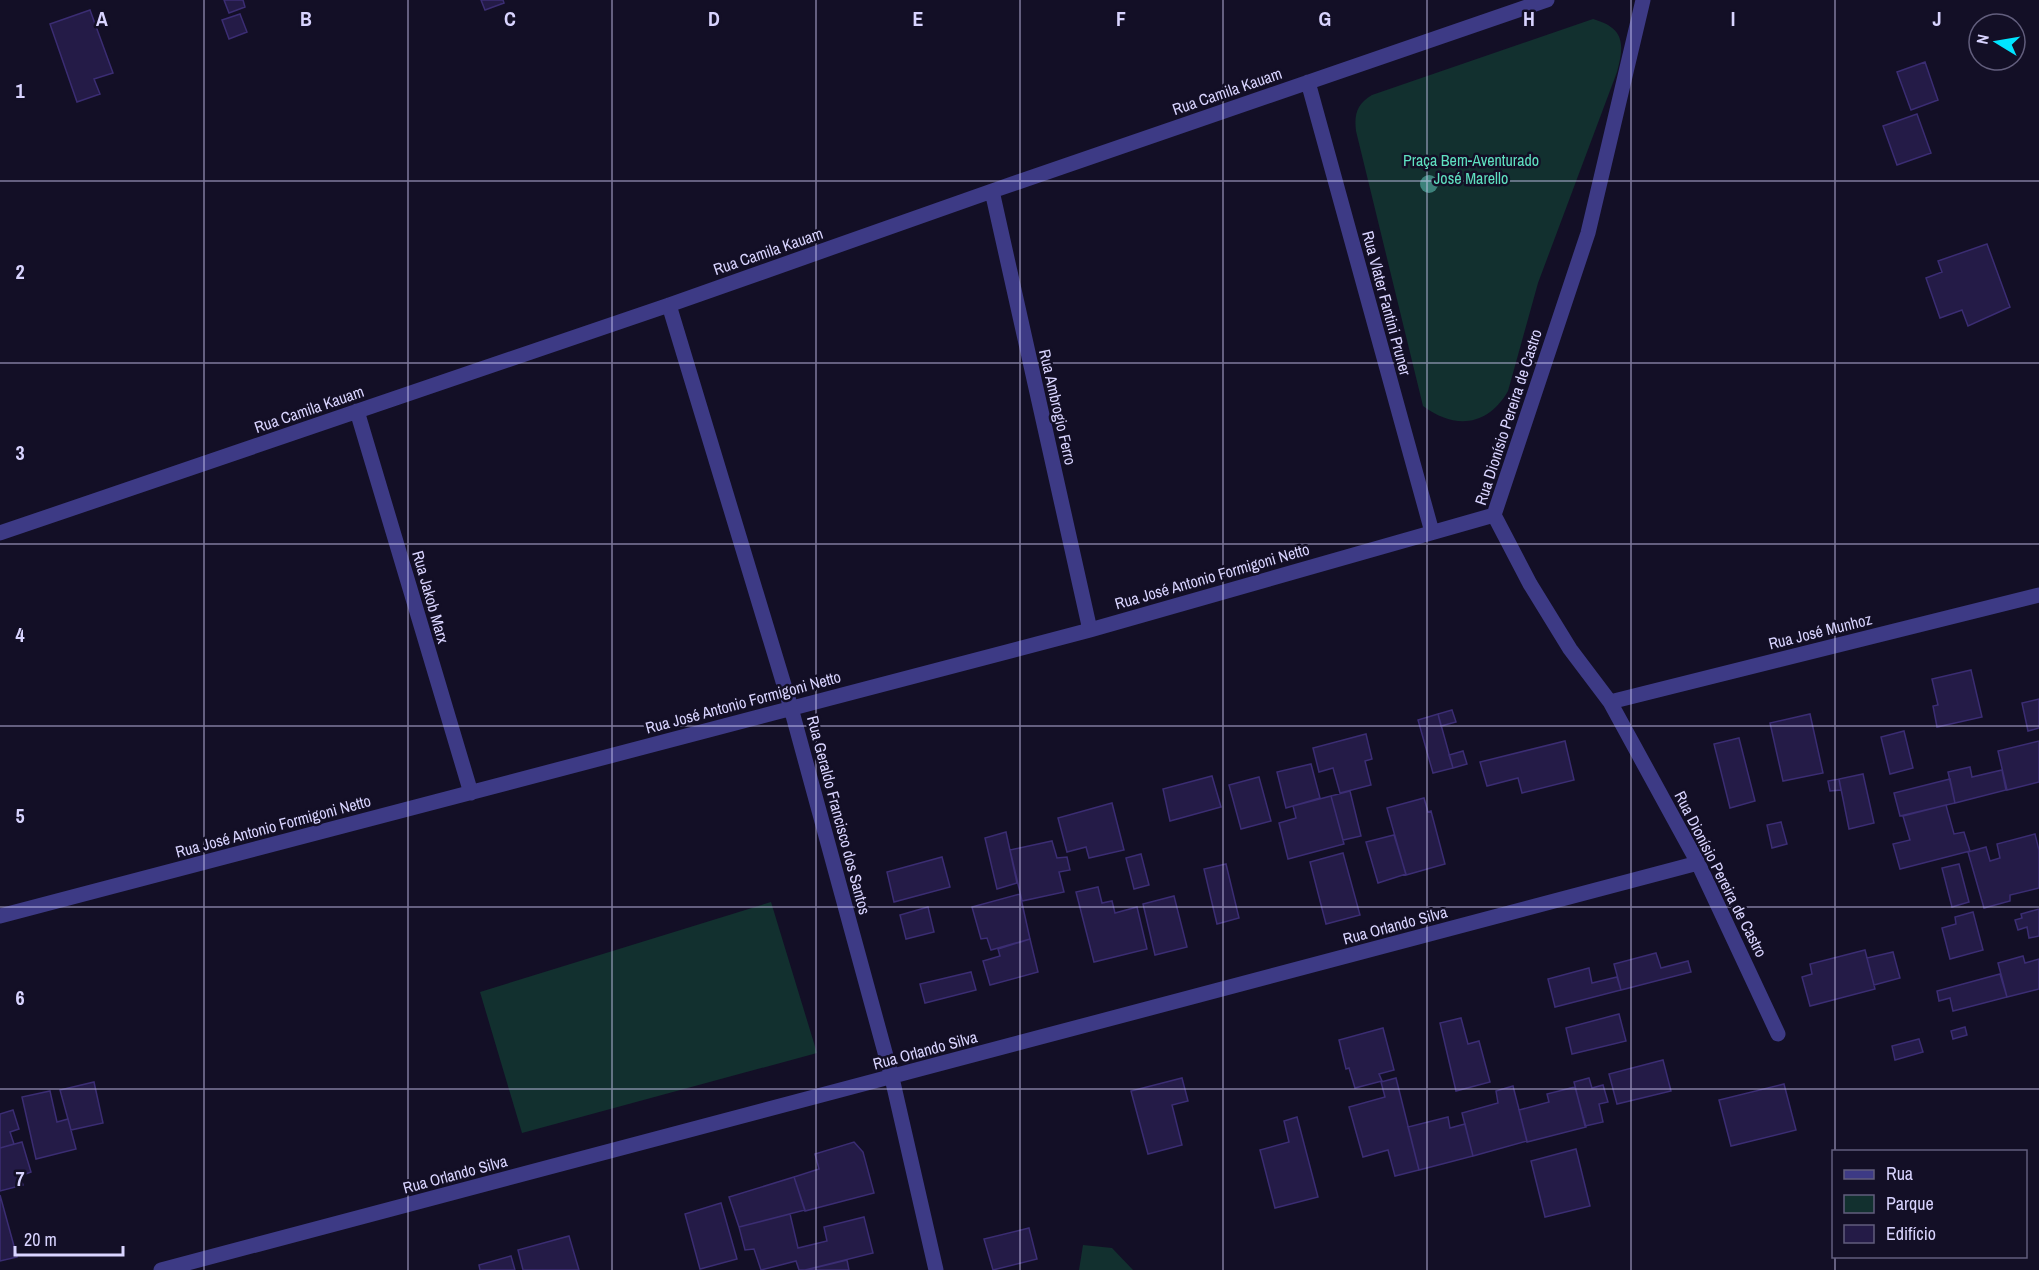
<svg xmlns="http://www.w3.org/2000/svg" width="2039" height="1270" font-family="'Archivo Narrow',sans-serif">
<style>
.green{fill:#12302f}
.building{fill:#241b47;stroke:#3b2d73;stroke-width:1.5}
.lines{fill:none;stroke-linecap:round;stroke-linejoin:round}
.minor{stroke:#3d3a85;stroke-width:15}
.tree{fill:#3d827b}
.grid{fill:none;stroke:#d9d4ff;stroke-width:1.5;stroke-opacity:0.55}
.labels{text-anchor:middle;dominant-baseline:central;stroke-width:5;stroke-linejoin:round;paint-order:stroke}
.street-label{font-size:16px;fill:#d9d4ff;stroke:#130f26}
.park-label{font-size:16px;fill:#5fe0c0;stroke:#130f26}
.grid-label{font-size:20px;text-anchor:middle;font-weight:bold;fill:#d9d4ff;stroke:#130f26;stroke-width:5;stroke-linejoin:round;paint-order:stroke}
</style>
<rect width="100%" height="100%" fill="#130f26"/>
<!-- green -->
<path class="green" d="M1593,19C1624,28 1625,43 1617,72L1538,283L1508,391C1488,426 1455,430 1423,406L1356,131C1354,114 1357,104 1372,95Z
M771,902L817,1053L522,1133L480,992Z
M1083,1245L1112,1248L1133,1270H1079Z"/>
<!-- building -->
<path class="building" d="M224,0H243L245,7L229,13Z
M481,0H503L504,3L485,10Z
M90,10L113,73L94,79L100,94L77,102L50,24Z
M240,14L247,32L229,39L222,20Z
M1925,62L1938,100L1911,110L1897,72Z
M1917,114L1931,153L1897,165L1883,126Z
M1987,244L2010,307L1968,326L1962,310L1940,318L1926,278L1942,272L1938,261Z
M1971,670L1982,717L1937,727L1933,706L1938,705L1932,679Z
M2039,699V728L2028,731L2022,703Z
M1452,710L1456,722L1441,726L1438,714Z
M1438,714L1453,768L1433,773L1418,720Z
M1810,714L1823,773L1783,781L1770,723Z
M1904,731L1913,768L1890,774L1881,737Z
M1366,734L1372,759L1365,761L1371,785L1340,793L1333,768L1319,772L1313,748Z
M1739,738L1755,801L1730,808L1714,744Z
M1565,741L1574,780L1522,793L1518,778L1487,786L1480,762Z
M2039,741V782L2007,790L1998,751Z
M1463,751L1467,764L1453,768L1449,755Z
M1311,764L1320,798L1286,808L1277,772Z
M1970,767L1972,777L2002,770L2006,790L1955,803L1948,772Z
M1863,774L1874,823L1849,829L1839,779Z
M1212,776L1221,807L1170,821L1163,789Z
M1259,777L1271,821L1241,829L1229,785Z
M1839,779L1841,790L1830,791L1828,781Z
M1950,779L1955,803L1900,816L1894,793Z
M1350,791L1361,836L1343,840L1331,796Z
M1331,796L1344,844L1288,859L1279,823L1296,818L1293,806Z
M1424,798L1428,812L1431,811L1445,864L1406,875L1387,808Z
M1112,803L1124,850L1089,858L1086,847L1067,852L1058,818Z
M1946,805L1954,834L1964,832L1970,851L1900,869L1893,844L1910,840L1903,816Z
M1781,822L1787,844L1772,848L1767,825Z
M1006,832L1017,883L997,889L985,838Z
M2035,834L2039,850V888L2010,895V901L1984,908L1968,852L1986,847L1990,861L2000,858L1997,844Z
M1394,835L1406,874L1378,883L1366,842Z
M1052,841L1057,858L1067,857L1070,870L1059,872L1064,892L1022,901L1010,850Z
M1343,853L1360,915L1326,924L1310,862Z
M1141,854L1149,885L1134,889L1126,858Z
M942,857L950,887L894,902L887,872Z
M1226,864L1239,918L1217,924L1204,869Z
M1959,864L1969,902L1952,907L1942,868Z
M1098,887L1102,903L1112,901L1115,913L1137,907L1147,949L1094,962L1076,892Z
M1020,894L1030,939L991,950L987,938L981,939L972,907Z
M1174,896L1187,947L1155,955L1143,904Z
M928,907L934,932L906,939L900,915Z
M2039,909V936L2029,938L2027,927L2018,930L2015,920L2022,918L2021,914Z
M1973,912L1983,950L1950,959L1942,928L1956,924L1955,917Z
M1030,939L1038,972L990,985L983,961L1000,956L998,949Z
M1865,950L1875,989L1810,1006L1802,977L1812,974L1810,964Z
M1893,952L1900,978L1874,985L1867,958Z
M1656,953L1661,968L1688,961L1691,972L1621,990L1614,964Z
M2023,956L2025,963L2039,959V989L2007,997L1998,963Z
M1589,968L1592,983L1617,977L1621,990L1555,1007L1548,979Z
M971,972L976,990L925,1003L920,984Z
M2000,974L2007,997L1953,1011L1950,998L1939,1001L1937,991Z
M1619,1014L1626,1041L1572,1054L1566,1028Z
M1461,1018L1468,1044L1479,1041L1490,1082L1456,1091L1440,1023Z
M1965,1027L1967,1035L1953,1039L1951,1031Z
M1383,1028L1394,1070L1379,1074L1382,1081L1355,1088L1349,1068L1346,1069L1339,1040Z
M1919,1039L1923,1052L1895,1060L1892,1046Z
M1663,1060L1671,1091L1617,1104L1609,1074Z
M1182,1078L1188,1101L1172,1105L1182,1145L1148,1154L1131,1091Z
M1396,1078L1419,1170L1395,1176L1388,1150L1363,1157L1349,1107L1385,1097L1381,1082Z
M1589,1078L1592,1088L1603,1085L1608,1102L1599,1104L1603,1122L1585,1126L1574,1082Z
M94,1082L103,1123L71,1130L60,1090Z
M1784,1084L1796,1130L1731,1146L1719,1100Z
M1513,1086L1527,1141L1473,1156L1462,1113L1498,1103L1496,1091Z
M1575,1087L1586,1127L1527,1142L1519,1110L1549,1102L1547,1094Z
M50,1091L57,1122L68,1119L76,1149L36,1159L22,1097Z
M13,1110L19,1129L10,1132L14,1144L0,1148V1114Z
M1297,1117L1318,1197L1275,1208L1260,1150L1289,1142L1284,1121Z
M1448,1117L1450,1128L1465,1124L1473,1156L1419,1170L1408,1127Z
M22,1142L31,1172L20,1176L23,1185L0,1191V1148Z
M854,1142L863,1152L874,1193L805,1211L794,1177L819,1169L815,1154Z
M1576,1149L1590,1206L1545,1217L1531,1161Z
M794,1177L805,1210L739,1227L729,1197Z
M0,1195L17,1257L0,1261Z
M721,1203L737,1259L700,1269L685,1214Z
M790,1214L798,1248L827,1241L824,1227L864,1217L873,1253L805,1270H799L796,1261L761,1270L754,1249L745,1250L739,1227Z
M1029,1228L1037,1259L993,1270L984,1239Z
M569,1236L579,1270H523L518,1250Z
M511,1256L515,1270H480L479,1265Z
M847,1260L849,1270H806Z"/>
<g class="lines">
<!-- minor -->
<path class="minor" d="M1643,0L1588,233L1494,515L1530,584L1570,649L1610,702L1698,863L1778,1034
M1308,82L1432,532
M992,191L1090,630
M669,305L791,708L892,1078L936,1270
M357,411L471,793
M0,533L669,305L992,191L1547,0
M1610,702L2039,595
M0,916L1090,630L1494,515
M161,1270L1698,863"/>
</g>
<!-- trees -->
<circle class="tree" cx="1429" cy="184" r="9"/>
<!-- grid -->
<path class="grid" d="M204,0V1270M408,0V1270M612,0V1270M816,0V1270M1020,0V1270M1223,0V1270M1427,0V1270M1631,0V1270M1835,0V1152M0,181H2039M0,363H2039M0,544H2039M0,726H2039M0,907H2039M0,1089H2039M1835,1256V1270"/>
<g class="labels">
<!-- street labels -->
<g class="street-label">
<text transform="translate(1227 91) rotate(-19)">Rua Camila Kauam</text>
<text transform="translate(768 251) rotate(-19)">Rua Camila Kauam</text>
<text transform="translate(1387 303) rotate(75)">Rua Vlater Fantini Pruner</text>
<text transform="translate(1058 407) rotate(77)">Rua Ambrogio Ferro</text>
<text transform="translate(309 409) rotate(-19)">Rua Camila Kauam</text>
<text transform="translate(1508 417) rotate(-72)">Rua Dionísio Pereira de Castro</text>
<text transform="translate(1212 576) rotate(-16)">Rua José Antonio Formigoni Netto</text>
<text transform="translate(431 597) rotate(74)">Rua Jakob Marx</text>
<text transform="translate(1820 631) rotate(-14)">Rua José Munhoz</text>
<text transform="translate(743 702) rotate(-15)">Rua José Antonio Formigoni Netto</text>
<text transform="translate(839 815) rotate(75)">Rua Geraldo Francisco dos Santos</text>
<text transform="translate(273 826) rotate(-15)">Rua José Antonio Formigoni Netto</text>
<text transform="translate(1721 874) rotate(63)">Rua Dionísio Pereira de Castro</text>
<text transform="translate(1395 925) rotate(-15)">Rua Orlando Silva</text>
<text transform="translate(925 1050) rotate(-15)">Rua Orlando Silva</text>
<text transform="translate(455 1174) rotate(-15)">Rua Orlando Silva</text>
</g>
<!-- park labels -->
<g class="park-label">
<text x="1471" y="160">Praça Bem-Aventurado<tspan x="1471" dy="18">José Marello</tspan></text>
</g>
</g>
<g class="grid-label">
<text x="102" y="26">A</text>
<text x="306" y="26">B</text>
<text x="510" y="26">C</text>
<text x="714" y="26">D</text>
<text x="918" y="26">E</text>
<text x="1121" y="26">F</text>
<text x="1325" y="26">G</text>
<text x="1529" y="26">H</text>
<text x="1733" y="26">I</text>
<text x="1937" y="26">J</text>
<text x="20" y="98">1</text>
<text x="20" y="279">2</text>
<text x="20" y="460">3</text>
<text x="20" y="642">4</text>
<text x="20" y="823">5</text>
<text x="20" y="1005">6</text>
<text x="20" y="1186">7</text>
</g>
<!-- legend -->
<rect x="1832" y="1150" width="195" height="108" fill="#130f26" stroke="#625e7d" stroke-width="1.5"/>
<rect x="1844" y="1170" width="30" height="9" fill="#3d3a85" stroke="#625e7d" stroke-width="1.5"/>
<text x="1886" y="1180" font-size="18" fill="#d9d4ff">Rua</text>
<rect x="1844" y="1195" width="30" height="18" fill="#12302f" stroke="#625e7d" stroke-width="1.5"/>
<text x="1886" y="1210" font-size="18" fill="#d9d4ff">Parque</text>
<rect x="1844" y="1225" width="30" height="18" fill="#241b47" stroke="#625e7d" stroke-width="1.5"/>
<text x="1886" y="1240" font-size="18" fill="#d9d4ff">Edifício</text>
<!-- north arrow -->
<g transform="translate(1997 42) rotate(281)"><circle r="28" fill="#130f26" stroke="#625e7d" stroke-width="1.5"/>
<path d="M0-4.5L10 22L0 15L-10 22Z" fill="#00e5ff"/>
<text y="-9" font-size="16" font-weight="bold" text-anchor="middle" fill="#d9d4ff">N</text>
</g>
<!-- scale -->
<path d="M15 1246v9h108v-9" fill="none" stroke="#d9d4ff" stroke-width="3"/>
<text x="24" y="1246" font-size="18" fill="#d9d4ff" stroke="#130f26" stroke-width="4.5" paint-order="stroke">20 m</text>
</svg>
